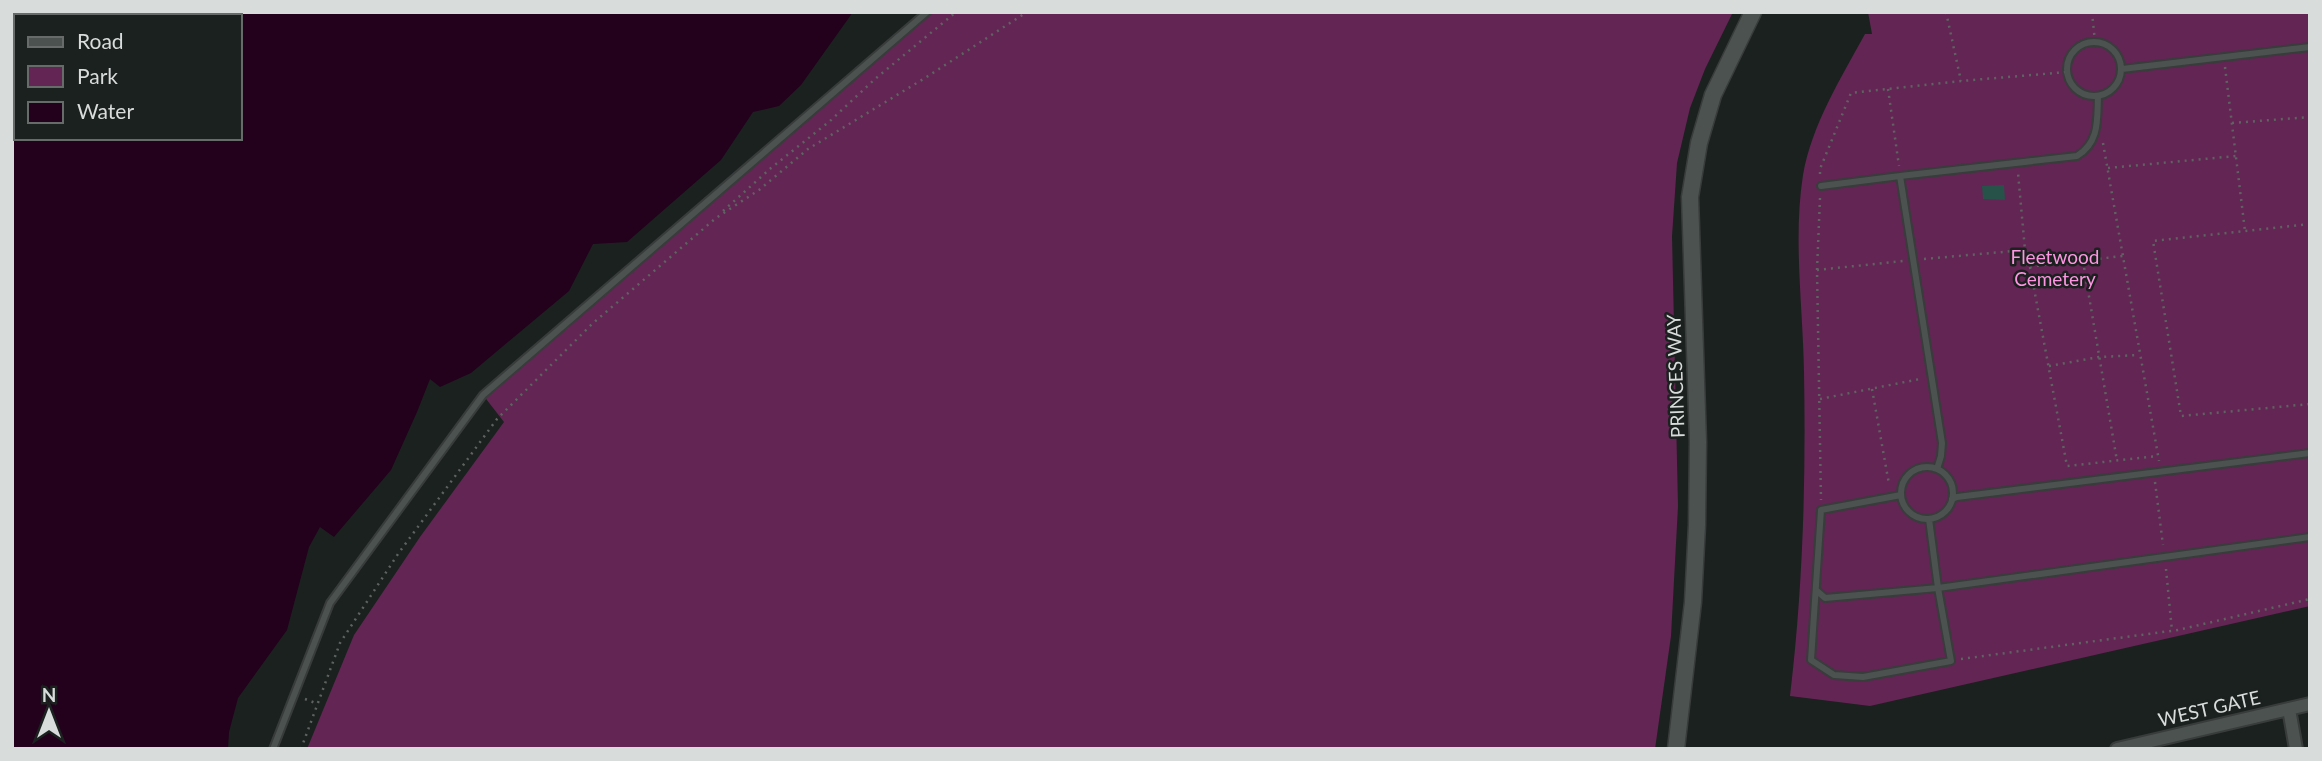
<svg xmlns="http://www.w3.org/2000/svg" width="2322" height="761" font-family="Lato,sans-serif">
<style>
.green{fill:#632554}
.water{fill:#23001c;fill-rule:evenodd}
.building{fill:#26524a}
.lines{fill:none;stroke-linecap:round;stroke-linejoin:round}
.service-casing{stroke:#383c3b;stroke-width:10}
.minor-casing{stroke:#383c3b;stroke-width:16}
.tertiary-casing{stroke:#383c3b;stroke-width:19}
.path{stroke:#5e6361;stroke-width:2.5;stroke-dasharray:2 5;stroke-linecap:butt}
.service{stroke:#4b5250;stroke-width:6}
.minor{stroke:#4b5250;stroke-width:12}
.tertiary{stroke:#4b5250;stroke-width:16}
.labels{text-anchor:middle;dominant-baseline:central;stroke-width:5;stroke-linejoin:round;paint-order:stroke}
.park-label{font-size:19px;fill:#fe95e2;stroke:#1b211f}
.street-label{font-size:19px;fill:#d8dcdb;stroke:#1b211f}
</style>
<rect width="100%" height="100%" fill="#1b211f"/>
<!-- green -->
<path class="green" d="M927,12H1733L1705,69L1690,108L1677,163L1672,236L1678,506L1671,636L1655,749H307L354,635L420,537L504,422L483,395Z
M1868,12H2310V606L1870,706L1790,696C1803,588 1806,480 1804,372C1803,308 1793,238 1803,175C1812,124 1841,78 1865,34H1872Z"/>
<!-- water -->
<path class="water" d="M12,12H853L801,85L779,106L753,112L721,160L627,242L593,244L569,291L471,373L440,387L430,379L417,412L391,470L334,537L320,527L309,547L287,630L238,698L229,732L228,749H12ZM16,16H240V138H16Z"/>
<!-- building -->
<path class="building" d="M2004,185L2005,200L1983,199L1982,186Z"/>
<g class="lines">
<!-- service casing -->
<g class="service-casing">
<path id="service" d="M2067 69a27 27 0 1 1 54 0a27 27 0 1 1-54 0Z
M2122,69L2310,47
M1821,186L1900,176
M1901 493a26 26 0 1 1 52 0a26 26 0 1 1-52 0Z
M1937,469L1941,456L1942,443L1900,176L2077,156C2100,142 2097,119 2098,96
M1952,499L1957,497L2310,453
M1929,519L1938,588L2310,537
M1816,590L1825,598L1938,588L1951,661L1863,677L1834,675L1811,660L1821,510L1901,495
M273,749L330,603L483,395L927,12"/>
</g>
<!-- minor casing -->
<g class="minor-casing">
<path id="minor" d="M2289,709L2296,749
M2117,749L2310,704"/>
</g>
<!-- tertiary casing -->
<g class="tertiary-casing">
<path id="tertiary" d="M1676,749L1693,602L1697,525L1698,442L1690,197L1699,143L1713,95L1753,12"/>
</g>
<!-- path -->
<path class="path" d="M1946,12L1961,81
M2092,12L2095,42
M2225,67L2245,231
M1888,89L1899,166
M2232,123L2310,117
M2103,143L2159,461
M2108,168L2236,156
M1820,174V169L1851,93L1961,81L2067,72
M1820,198L1817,270L1821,500
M723,211L771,168L830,121L875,79L956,12
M2310,224L2153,241L2181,416L2310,404
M2025,250L2026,267L2123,256
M1924,259L2025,250L2018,173
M2083,261L2117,461
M2030,267L2067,466L2158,456
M1817,270L1903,261
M2049,366L2099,357L2139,355
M1872,389L1889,484
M1820,399L1920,379
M2155,482L2163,545
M2166,569L2172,631
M1961,659L2178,630L2310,599
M305,699L318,704
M301,749L340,643L398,554L497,419L592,324L716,218L759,190L808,149L925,78L1027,12"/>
<!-- service -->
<use href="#service" class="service"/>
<!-- minor -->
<use href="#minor" class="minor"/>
<!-- tertiary -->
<use href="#tertiary" class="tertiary"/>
</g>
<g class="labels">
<!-- park labels -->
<g class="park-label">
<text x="2055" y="256">Fleetwood<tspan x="2055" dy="22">Cemetery</tspan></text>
</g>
<!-- street labels -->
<g class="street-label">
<text transform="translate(1675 376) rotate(-92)">PRINCES WAY</text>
<text transform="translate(2209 708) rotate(-13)">WEST GATE</text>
</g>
</g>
<!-- border -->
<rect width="2322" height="761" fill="none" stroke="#d8dcdb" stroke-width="28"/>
<!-- legend -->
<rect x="14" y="14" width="228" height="126" fill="#1b211f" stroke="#676c6a" stroke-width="2"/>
<rect x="28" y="37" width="35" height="10" fill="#4b5250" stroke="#676c6a" stroke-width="2"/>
<text x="77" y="49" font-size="21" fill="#d8dcdb">Road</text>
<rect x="28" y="66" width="35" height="21" fill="#632554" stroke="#676c6a" stroke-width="2"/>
<text x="77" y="84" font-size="21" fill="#d8dcdb">Park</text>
<rect x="28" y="102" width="35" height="21" fill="#23001c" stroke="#676c6a" stroke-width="2"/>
<text x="77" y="119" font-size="21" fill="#d8dcdb">Water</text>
<!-- north arrow -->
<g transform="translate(49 712)" stroke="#1b211f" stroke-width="5" paint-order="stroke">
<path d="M0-5L12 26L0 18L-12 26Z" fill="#d8dcdb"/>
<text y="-10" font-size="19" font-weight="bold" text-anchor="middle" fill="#d8dcdb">N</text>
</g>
</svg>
